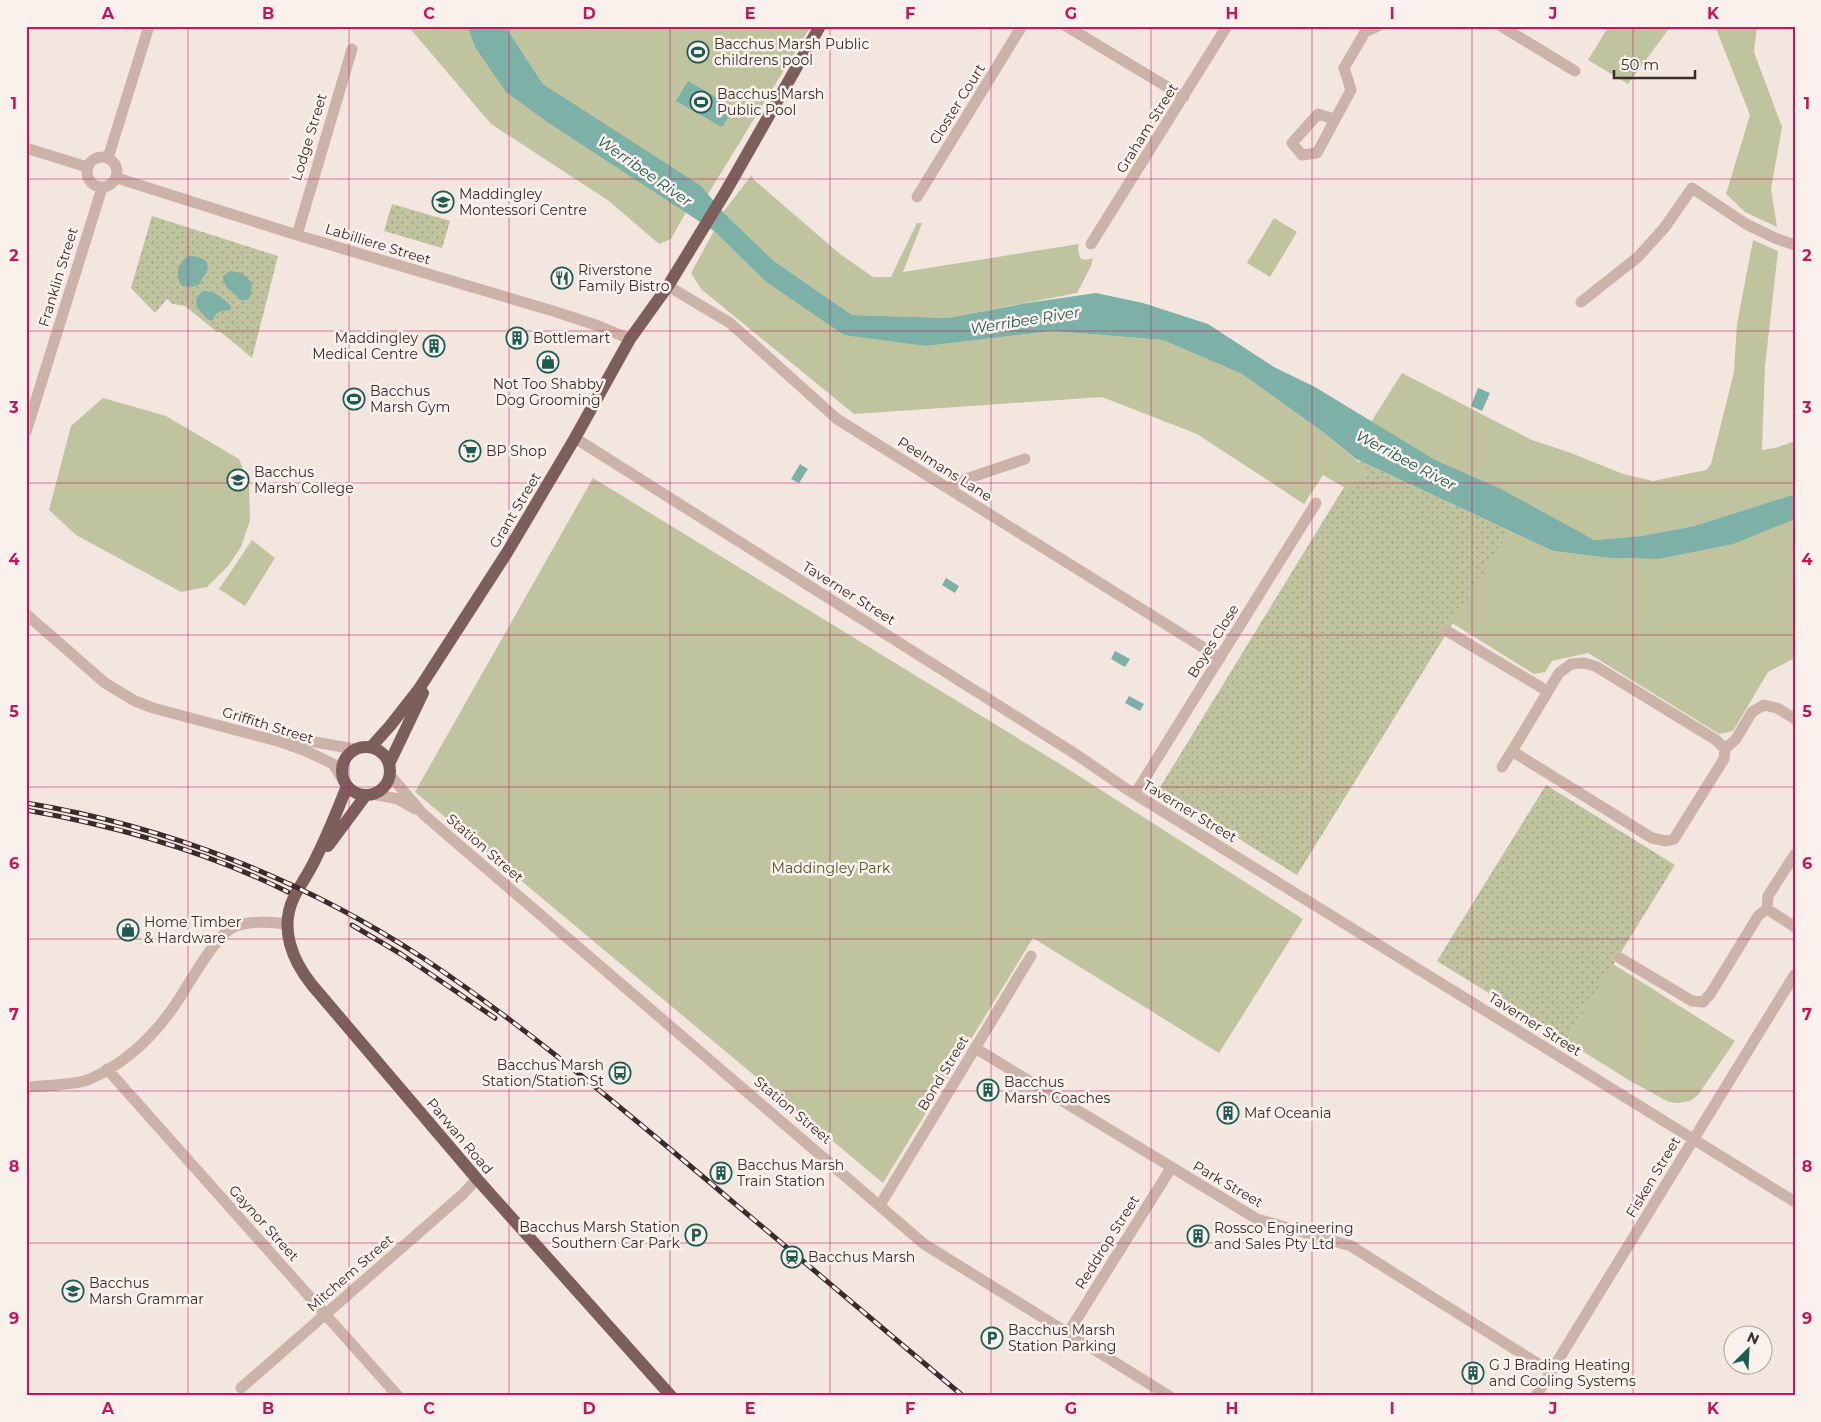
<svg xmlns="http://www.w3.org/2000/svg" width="1821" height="1422" font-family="Montserrat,sans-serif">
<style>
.grass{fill:url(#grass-dots)}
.park{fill:#bfc39e}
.water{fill:#7db1a8}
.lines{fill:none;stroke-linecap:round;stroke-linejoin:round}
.minor{stroke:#ccb3aa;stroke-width:11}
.major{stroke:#7c5f5b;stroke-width:12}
.rail-casing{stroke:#3a2c2a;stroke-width:5}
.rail{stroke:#fbf1ec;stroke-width:3;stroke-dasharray:9;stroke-linecap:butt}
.grid{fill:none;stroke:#c2185b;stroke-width:1;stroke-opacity:0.55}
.labels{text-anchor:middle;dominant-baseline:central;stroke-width:5;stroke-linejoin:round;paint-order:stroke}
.poi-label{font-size:14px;fill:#3a2c2a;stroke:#fbf1ec;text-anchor:start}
.street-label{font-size:14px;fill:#3a2c2a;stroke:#fbf1ec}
.park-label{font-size:14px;fill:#52582d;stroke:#fbf1ec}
.water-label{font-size:15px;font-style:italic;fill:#1e5c53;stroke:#fbf1ec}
.neatline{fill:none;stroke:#c2185b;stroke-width:2}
.grid-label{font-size:16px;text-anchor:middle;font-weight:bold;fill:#c2185b}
</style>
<defs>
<pattern id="grass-dots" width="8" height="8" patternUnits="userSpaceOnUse" patternTransform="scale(1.25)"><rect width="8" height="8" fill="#bfc39e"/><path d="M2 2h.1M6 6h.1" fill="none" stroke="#9c9f81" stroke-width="1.8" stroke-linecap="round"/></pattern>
</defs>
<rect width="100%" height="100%" fill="#f3e6df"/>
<!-- grass -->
<path class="grass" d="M392,204L450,221L442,248L384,231Z
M152,216L278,256L252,358L221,332H217L185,306L173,304L167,299L155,313L131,288Z
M1360,461L1510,531L1297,875L1159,789Z
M1546,785L1675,865L1566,1041L1437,961Z"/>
<!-- park -->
<path class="park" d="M408,26H467L475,47L550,124L686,212L671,239L659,244L609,201L491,124Z
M505,26H811L708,194L543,84Z
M1609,26H1671L1628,84L1588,60Z
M1715,26H1757L1754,52L1782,127L1771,189L1777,227L1745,212L1726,194L1750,115Z
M752,175L753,179L840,254L873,277H891L917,223H922L903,272L1079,244L1078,248L1080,258L1085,260L1093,258L1091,266L1077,293L947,318L852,315L774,261L723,212Z
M1274,218L1297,232L1270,277L1247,263Z
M714,231L765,281L927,346L1052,331L1163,340L1242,374L1327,435L1367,469L1349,490L1323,475L1304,504L1197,434L1102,397L854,414L701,289L691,273Z
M1753,240L1778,251L1765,366L1762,450L1775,448L1795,441V494L1694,526L1641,536L1594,540L1366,430L1402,373L1532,440L1571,453L1623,474L1653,481L1706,470L1711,464L1734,372L1737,324Z
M103,398L166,416L239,459L249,485L250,520L241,547L228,566L207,587L181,592L76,535L49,510L71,426Z
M593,478L1068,769L1303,919L1219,1053L1033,938L883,1183L415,792Z
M1795,519V658L1768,672L1733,731L1719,734L1588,653L1552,661L1545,672L1534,674L1452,623L1510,531L1553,551L1609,558L1658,559Z
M252,540L275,558L245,606L219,589Z
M1613,964L1735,1041L1698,1095L1690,1101L1678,1103L1669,1102L1632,1082L1566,1041Z"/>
<!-- water -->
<path class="water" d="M467,26H505L543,84L701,186L723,212L774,261L852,315L947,318L1027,303L1096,293L1143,303L1208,324L1274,367L1315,387L1435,460L1501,489L1594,540L1641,536L1694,526L1795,494V519L1733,544L1658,559L1609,558L1553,551L1356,459L1327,435L1242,374L1163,340L1052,331L927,346L844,335L765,281L714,231L550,124L506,92L475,47Z
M694,42L703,43L708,47C705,57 703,61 692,62L688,56L689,48Z
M688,81L734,108L722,127L676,101Z
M188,256C204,255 215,264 202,279C201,281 200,284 198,285C193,288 187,286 182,286C175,276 177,263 188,256Z
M230,271L242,273L252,283L251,295L247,300H240C233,290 223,289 223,276Z
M203,291C214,290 223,298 231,306L230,310C221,311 216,311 213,320H208L197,307L196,298Z
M1478,388L1490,393L1482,411L1471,406Z
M800,464L808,469L799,483L791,479Z
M946,578L959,586L955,593L942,585Z
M1115,651L1130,659L1125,667L1111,659Z
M1129,696L1144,704L1140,711L1125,703Z"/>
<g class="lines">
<!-- minor -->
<path class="minor" d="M1066,26L1184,97
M1501,26L1575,71
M1334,119L1318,114L1292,143L1302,155L1317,153L1351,90L1344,68L1365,32L1378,26
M26,148L87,167
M87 172a15 15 0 1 1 30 0a15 15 0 1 1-30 0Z
M108,158L149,26
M117,178L297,235L553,311L596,325L630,339
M917,197L1022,26
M297,235L352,49
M1091,244L1227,26
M668,286L730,323L837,419L1220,658
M1581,302L1638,257L1665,227L1692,188L1746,224L1775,238L1795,245
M26,432L102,188
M575,438L1077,755L1125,788L1795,1202
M949,489L957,482L1025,459
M26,614L105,683L135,701L153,708L281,742L306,751L333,764L343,780
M1447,631L1547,691
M282,736L354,749
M1725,749L1716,740L1605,672L1595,666L1584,663L1571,664L1559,673L1512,751L1652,838L1666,841L1674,839L1724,759L1725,749L1736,739L1752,712L1764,705L1777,708L1795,719
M1502,767L1512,751
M390,775L423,814L924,1244L1169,1396
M373,794L398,799L415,809
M1135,794L1316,503
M1795,854L1768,896L1767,909L1795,927
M1620,958L1692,1001L1703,1002L1711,993L1758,916L1767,909
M975,1048L1257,1219L1351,1246L1551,1372
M107,1069L398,1396
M26,1087C41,1086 78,1085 90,1079C128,1062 157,1033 179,999C191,981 216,934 234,927C250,920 271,922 287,924
M880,1205L1031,956
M1068,1333L1171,1168
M241,1388L462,1195L477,1179
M1536,1396L1795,974"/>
<!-- major -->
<path class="major" d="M342 771a24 24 0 1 1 48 0a24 24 0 1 1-48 0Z
M371,747L390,726L419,689L508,551L575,438L630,339L668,286L726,191L820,26
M389,764L423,693
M347,786C337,812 327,836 315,860C309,873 300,885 294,897C279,928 292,960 312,985L477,1179L671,1396
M328,846L366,795"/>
<!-- rail casing -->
<g class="rail-casing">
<path id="rail" d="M26,803C167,826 304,880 423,958C519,1022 607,1096 695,1170C784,1245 873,1320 963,1396
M26,810C116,826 206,851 288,892
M352,925L401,954L495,1018"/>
</g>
<!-- rail -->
<use href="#rail" class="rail"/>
</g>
<!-- grid -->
<path class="grid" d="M188,26V1396M349,26V1396M509,26V1396M670,26V1396M830,26V1396M991,26V1396M1151,26V1396M1312,26V1396M1472,26V1396M1633,26V1396M26,179H1795M26,331H1795M26,483H1795M26,635H1795M26,787H1795M26,939H1795M26,1091H1795M26,1243H1795"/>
<!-- icons -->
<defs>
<g id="stadium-ring" transform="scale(1.125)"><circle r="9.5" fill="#fbf1ec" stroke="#1e5c53" stroke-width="1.5"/><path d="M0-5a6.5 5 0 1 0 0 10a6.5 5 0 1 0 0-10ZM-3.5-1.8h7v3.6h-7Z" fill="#1e5c53"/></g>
<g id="school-ring" transform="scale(1.125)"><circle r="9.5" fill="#fbf1ec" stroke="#1e5c53" stroke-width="1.5"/><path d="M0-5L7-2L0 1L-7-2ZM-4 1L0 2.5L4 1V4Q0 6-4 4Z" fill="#1e5c53"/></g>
<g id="restaurant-ring" transform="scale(1.125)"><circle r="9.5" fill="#fbf1ec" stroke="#1e5c53" stroke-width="1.5"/><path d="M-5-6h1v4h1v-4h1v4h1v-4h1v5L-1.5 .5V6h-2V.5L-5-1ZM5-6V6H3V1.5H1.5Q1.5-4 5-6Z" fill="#1e5c53"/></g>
<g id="building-ring" transform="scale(1.125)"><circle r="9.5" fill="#fbf1ec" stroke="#1e5c53" stroke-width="1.5"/><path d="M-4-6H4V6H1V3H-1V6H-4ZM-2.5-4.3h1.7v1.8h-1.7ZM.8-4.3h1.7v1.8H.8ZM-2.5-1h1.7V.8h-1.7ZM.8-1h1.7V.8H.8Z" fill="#1e5c53"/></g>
<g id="shop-ring" transform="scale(1.125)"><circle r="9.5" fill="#fbf1ec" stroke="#1e5c53" stroke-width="1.5"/><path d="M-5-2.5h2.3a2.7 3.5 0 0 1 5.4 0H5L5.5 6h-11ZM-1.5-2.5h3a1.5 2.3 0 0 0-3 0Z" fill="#1e5c53"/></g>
<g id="supermarket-ring" transform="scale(1.125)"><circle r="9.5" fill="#fbf1ec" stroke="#1e5c53" stroke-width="1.5"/><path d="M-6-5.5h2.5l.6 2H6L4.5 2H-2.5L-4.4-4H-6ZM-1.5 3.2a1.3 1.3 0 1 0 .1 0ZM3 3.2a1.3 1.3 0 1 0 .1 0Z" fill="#1e5c53"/></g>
<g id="bus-ring" transform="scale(1.125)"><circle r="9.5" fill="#fbf1ec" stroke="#1e5c53" stroke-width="1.5"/><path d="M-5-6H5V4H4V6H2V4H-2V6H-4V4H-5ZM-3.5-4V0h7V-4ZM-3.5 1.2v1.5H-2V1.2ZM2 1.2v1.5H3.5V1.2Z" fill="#1e5c53"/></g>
<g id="parking-ring" transform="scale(1.125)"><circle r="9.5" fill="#fbf1ec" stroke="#1e5c53" stroke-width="1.5"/><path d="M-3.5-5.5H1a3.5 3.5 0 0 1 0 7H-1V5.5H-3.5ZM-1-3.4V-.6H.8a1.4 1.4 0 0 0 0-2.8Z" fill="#1e5c53"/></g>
<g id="station-ring" transform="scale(1.125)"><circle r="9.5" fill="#fbf1ec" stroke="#1e5c53" stroke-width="1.5"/><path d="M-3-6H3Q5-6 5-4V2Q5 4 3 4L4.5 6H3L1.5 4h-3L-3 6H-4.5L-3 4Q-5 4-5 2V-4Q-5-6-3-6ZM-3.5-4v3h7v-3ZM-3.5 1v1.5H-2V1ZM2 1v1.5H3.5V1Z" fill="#1e5c53"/></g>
</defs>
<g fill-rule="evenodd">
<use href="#stadium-ring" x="698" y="52"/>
<use href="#stadium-ring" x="701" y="102"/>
<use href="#school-ring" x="443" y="202"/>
<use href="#restaurant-ring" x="562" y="278"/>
<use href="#building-ring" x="517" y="338"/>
<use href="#building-ring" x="434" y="346"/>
<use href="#shop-ring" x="548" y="362"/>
<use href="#stadium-ring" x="354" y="399"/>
<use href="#supermarket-ring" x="470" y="451"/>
<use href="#school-ring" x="238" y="480"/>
<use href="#shop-ring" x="128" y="930"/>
<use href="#bus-ring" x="620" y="1073"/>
<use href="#building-ring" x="988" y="1090"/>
<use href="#building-ring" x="1228" y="1113"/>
<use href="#building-ring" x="721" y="1173"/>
<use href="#parking-ring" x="696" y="1235"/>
<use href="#building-ring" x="1198" y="1236"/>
<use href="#station-ring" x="792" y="1257"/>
<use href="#school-ring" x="73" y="1291"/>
<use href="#parking-ring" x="992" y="1338"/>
<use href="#building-ring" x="1473" y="1373"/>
</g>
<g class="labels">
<!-- poi labels -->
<g class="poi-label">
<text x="714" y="44">Bacchus Marsh Public<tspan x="714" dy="16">childrens pool</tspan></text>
<text x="717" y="94">Bacchus Marsh<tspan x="717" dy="16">Public Pool</tspan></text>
<text x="459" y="194">Maddingley<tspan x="459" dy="16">Montessori Centre</tspan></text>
<text x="578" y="270">Riverstone<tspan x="578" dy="16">Family Bistro</tspan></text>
<text x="418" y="338" text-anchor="end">Maddingley<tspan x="418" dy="16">Medical Centre</tspan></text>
<text x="533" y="338">Bottlemart</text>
<text x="548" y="384" text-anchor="middle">Not Too Shabby<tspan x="548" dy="16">Dog Grooming</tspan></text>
<text x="370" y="391">Bacchus<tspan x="370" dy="16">Marsh Gym</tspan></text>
<text x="486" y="451">BP Shop</text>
<text x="254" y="472">Bacchus<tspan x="254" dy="16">Marsh College</tspan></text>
<text x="144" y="922">Home Timber<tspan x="144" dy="16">&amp; Hardware</tspan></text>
<text x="604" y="1065" text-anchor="end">Bacchus Marsh<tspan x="604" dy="16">Station/Station St</tspan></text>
<text x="1004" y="1082">Bacchus<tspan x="1004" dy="16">Marsh Coaches</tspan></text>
<text x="1244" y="1113">Maf Oceania</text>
<text x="737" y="1165">Bacchus Marsh<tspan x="737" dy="16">Train Station</tspan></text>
<text x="680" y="1227" text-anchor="end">Bacchus Marsh Station<tspan x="680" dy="16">Southern Car Park</tspan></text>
<text x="1214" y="1228">Rossco Engineering<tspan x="1214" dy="16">and Sales Pty Ltd</tspan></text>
<text x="808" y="1257">Bacchus Marsh</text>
<text x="89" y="1283">Bacchus<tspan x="89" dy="16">Marsh Grammar</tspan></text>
<text x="1008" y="1330">Bacchus Marsh<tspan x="1008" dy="16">Station Parking</tspan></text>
<text x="1489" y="1365">G J Brading Heating<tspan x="1489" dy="16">and Cooling Systems</tspan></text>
</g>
<!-- street labels -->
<g class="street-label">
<text transform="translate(957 104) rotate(-58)">Closter Court</text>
<text transform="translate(1147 128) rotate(-58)">Graham Street</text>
<text transform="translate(309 137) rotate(-73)">Lodge Street</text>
<text transform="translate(378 244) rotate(17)">Labilliere Street</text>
<text transform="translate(58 277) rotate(-73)">Franklin Street</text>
<text transform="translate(945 469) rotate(32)">Peelmans Lane</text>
<text transform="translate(515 510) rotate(-59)">Grant Street</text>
<text transform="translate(849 593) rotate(32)">Taverner Street</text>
<text transform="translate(1213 641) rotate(-58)">Boyes Close</text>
<text transform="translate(268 725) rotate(17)">Griffith Street</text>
<text transform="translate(1190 811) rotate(31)">Taverner Street</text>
<text transform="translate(485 848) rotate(41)">Station Street</text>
<text transform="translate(1535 1024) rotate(32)">Taverner Street</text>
<text transform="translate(943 1073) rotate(-59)">Bond Street</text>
<text transform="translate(793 1110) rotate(40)">Station Street</text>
<text transform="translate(460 1136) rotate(50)">Parwan Road</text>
<text transform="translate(1653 1177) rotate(-59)">Fisken Street</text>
<text transform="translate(1228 1184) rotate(30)">Park Street</text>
<text transform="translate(264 1223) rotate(48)">Gaynor Street</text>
<text transform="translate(1107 1242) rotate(-58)">Reddrop Street</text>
<text transform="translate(350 1273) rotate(-41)">Mitchem Street</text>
</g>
<!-- park labels -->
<g class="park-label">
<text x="831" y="868">Maddingley Park</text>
</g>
<!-- water labels -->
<g class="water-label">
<text transform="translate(645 171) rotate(35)">Werribee River</text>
<text transform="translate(1025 320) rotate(-9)">Werribee River</text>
<text transform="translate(1406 460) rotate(28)">Werribee River</text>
</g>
</g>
<!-- border -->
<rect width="1821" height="1422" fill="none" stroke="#fbf1ec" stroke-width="55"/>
<!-- north arrow -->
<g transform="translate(1748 1350) rotate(24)"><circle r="24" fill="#fbf1ec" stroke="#aea29e"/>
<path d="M0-4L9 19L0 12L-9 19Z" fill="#1e5c53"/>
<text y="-8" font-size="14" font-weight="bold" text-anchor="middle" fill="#3a2c2a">N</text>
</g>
<!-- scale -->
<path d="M1614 70v8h81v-8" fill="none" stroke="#3a2c2a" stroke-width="2.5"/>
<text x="1621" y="70" font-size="15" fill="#3a2c2a" stroke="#fbf1ec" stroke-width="4" paint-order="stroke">50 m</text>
<rect x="28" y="28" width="1766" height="1366" class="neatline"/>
<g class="grid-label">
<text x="108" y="19">A</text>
<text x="268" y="19">B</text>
<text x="429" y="19">C</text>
<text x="589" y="19">D</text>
<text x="750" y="19">E</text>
<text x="910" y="19">F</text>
<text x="1071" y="19">G</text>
<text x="1232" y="19">H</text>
<text x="1392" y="19">I</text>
<text x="1553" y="19">J</text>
<text x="1713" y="19">K</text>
<text x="14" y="109">1</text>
<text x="1807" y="109">1</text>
<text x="14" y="261">2</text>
<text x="1807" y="261">2</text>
<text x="14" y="413">3</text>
<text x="1807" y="413">3</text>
<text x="14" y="565">4</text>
<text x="1807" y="565">4</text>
<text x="14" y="717">5</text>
<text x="1807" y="717">5</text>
<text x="14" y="869">6</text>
<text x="1807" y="869">6</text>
<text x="14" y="1020">7</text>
<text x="1807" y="1020">7</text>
<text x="14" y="1172">8</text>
<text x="1807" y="1172">8</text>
<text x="14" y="1324">9</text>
<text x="1807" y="1324">9</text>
<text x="108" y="1414">A</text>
<text x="268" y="1414">B</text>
<text x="429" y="1414">C</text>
<text x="589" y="1414">D</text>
<text x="750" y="1414">E</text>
<text x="910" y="1414">F</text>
<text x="1071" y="1414">G</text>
<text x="1232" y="1414">H</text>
<text x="1392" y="1414">I</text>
<text x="1553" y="1414">J</text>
<text x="1713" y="1414">K</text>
</g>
</svg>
